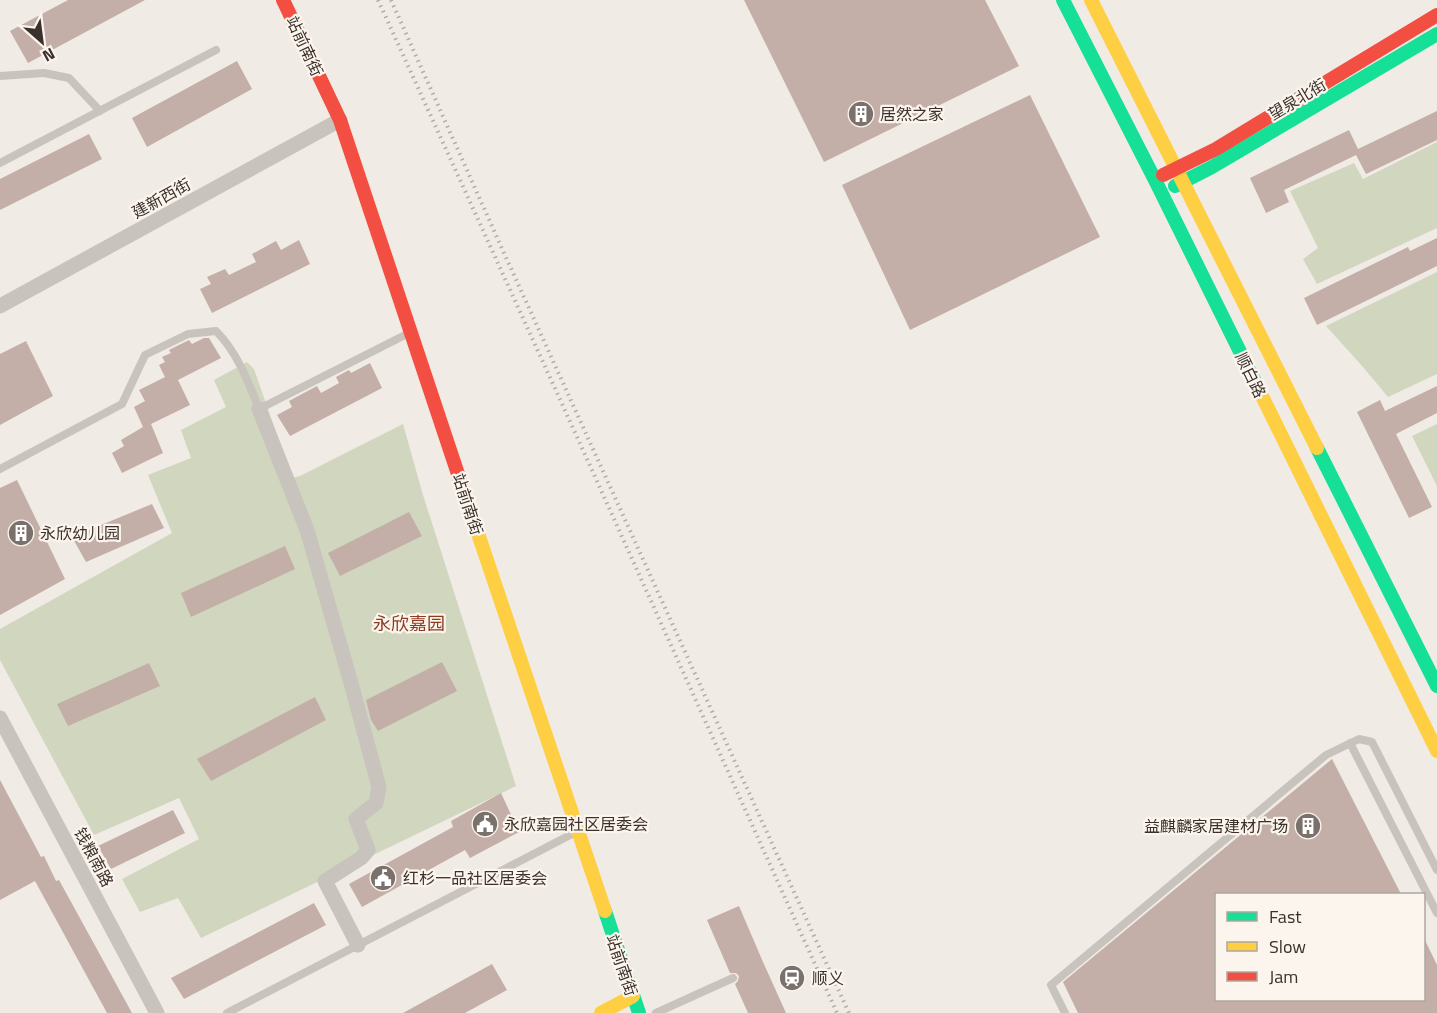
<svg xmlns="http://www.w3.org/2000/svg" width="1437" height="1013" font-family="'Titillium Web','Noto Sans SC',sans-serif">
<style>
.green{fill:#d1d6bf}
.building{fill:#c3afa7}
.lines{fill:none;stroke-linecap:round;stroke-linejoin:round}
.lane{stroke:#c9c3be;stroke-width:8}
.street{stroke:#c9c3be;stroke-width:15}
.fast{stroke:#16e098;stroke-width:14}
.slow{stroke:#ffcf43;stroke-width:14}
.jam{stroke:#f24e42;stroke-width:14}
.rail{stroke:#b1aca8;stroke-width:4;stroke-dasharray:1.5 4.5;stroke-linecap:butt}
.labels{text-anchor:middle;dominant-baseline:central;stroke-width:4.5;stroke-linejoin:round;paint-order:stroke}
.street-label{font-size:16px;fill:#3b302b;stroke:#fbf5ee}
.poi-label{font-size:16px;fill:#3b302b;stroke:#fbf5ee;text-anchor:start}
.neighbourhood-label{font-size:18px;fill:#8c3b22;stroke:#fbf5ee}
</style>
<rect width="100%" height="100%" fill="#f0ebe5"/>
<!-- green -->
<path class="green" d="M1437,142V228L1317,284L1303,259L1318,248L1290,191L1354,163L1363,179Z
M1437,272V374L1388,397L1363,367L1326,326Z
M247,362L254,369L292,478L300,476L403,424L423,495L516,786L201,938L178,898L140,912L122,879L199,839L179,798L94,835L0,660V629L172,533L148,475L191,458L181,430L226,407L214,380Z
M1437,424V486L1412,436Z"/>
<!-- building -->
<path class="building" d="M68,0H145L28,63L10,31Z
M744,0H985L1019,66L824,162Z
M237,61L252,89L147,147L132,118Z
M1030,95L1100,237L910,330L842,185Z
M1437,111V140L1366,174L1356,155L1284,190L1289,202L1266,213L1250,178L1349,130L1358,149Z
M89,134L102,159L0,210V179Z
M1437,238V266L1317,325L1304,298L1408,247L1410,251Z
M299,240L310,264L212,313L200,289L211,284L207,277L225,269L229,275L256,262L252,254L276,241L281,250Z
M204,338H209L221,358L178,380L190,405L151,424L163,453L122,473L112,453L124,446L121,440L143,427L134,407L145,401L139,390L165,377L159,365L165,362L162,357L171,353L169,350L189,340L192,344Z
M26,341L53,396L0,425V354Z
M370,363L382,388L290,436L277,415L292,407L289,401L317,386L321,393L339,383L336,377L349,370L351,373Z
M1437,386V413L1396,434L1432,507L1409,518L1357,412L1380,400L1385,411Z
M17,480L65,579L0,615V488Z
M152,504L164,528L86,562L72,537Z
M409,512L422,536L340,576L328,553Z
M285,546L295,569L191,617L181,593Z
M442,662L457,691L378,731L371,720L366,700Z
M149,663L160,686L68,726L57,704Z
M315,697L326,720L211,781L197,759Z
M1332,759L1401,894H1216V999H1424V938L1437,965V1013H1078L1063,982Z
M0,780L41,857L44,856L56,881L59,880L132,1013H107L35,881L0,900Z
M501,793L519,832L470,858L465,850L362,907L349,884L453,827L451,821Z
M173,810L185,833L111,869L98,846Z
M314,903L326,925L184,999L171,978Z
M739,906L763,962L786,1013H748L735,984L738,981L739,976L736,973H730L707,920Z
M492,964L507,990L465,1013H403Z"/>
<g class="lines">
<!-- lane -->
<path class="lane" d="M0,76L44,73L69,78L100,111
M0,163L216,50
M0,469L122,404L145,355L188,334L216,331C237,352 248,381 259,409L409,333
M1350,743L1437,913
M227,1013L576,832
M656,1013L733,978
M1065,1013L1051,985L1326,755L1359,739L1372,742L1437,870"/>
<!-- street -->
<path class="street" d="M0,306L340,120
M259,409L307,530L351,683L379,787L376,803L356,819L368,850L361,858L325,881L358,945
M0,718L157,1013"/>
<!-- fast -->
<path class="fast" d="M1063,0L1155,180L1260,392
M1175,186L1212,167L1437,34
M1317,448L1437,686
M605,911L639,1013"/>
<!-- slow -->
<path class="slow" d="M1091,0L1317,448
M1260,392L1437,751
M460,480L605,911
M601,1013L633,996"/>
<!-- jam -->
<path class="jam" d="M283,0L340,120L460,480
M1163,175L1216,149L1437,15"/>
<!-- rail -->
<path class="rail" d="M378,0L563,406L837,1013
M391,0L504,253L849,1013"/>
</g>
<!-- icons -->
<defs>
<g id="building-disc" transform="scale(1.35)"><circle r="9.5" fill="#7a716c" stroke="#fbf5ee"/><path d="M-4-6H4V6H1V3H-1V6H-4ZM-2.5-4.3h1.7v1.8h-1.7ZM.8-4.3h1.7v1.8H.8ZM-2.5-1h1.7V.8h-1.7ZM.8-1h1.7V.8H.8Z" fill="#fff"/></g>
<g id="civic-disc" transform="scale(1.35)"><circle r="9.5" fill="#7a716c" stroke="#fbf5ee"/><path d="M-.6-6.5H3V-4.5H.6V-3L4-1V1h2V6H-6V1h2V-1L-.6-3ZM-1.2 2.5V6h2.4V2.5Z" fill="#fff"/></g>
<g id="station-disc" transform="scale(1.35)"><circle r="9.5" fill="#7a716c" stroke="#fbf5ee"/><path d="M-3-6H3Q5-6 5-4V2Q5 4 3 4L4.5 6H3L1.5 4h-3L-3 6H-4.5L-3 4Q-5 4-5 2V-4Q-5-6-3-6ZM-3.5-4v3h7v-3ZM-3.5 1v1.5H-2V1ZM2 1v1.5H3.5V1Z" fill="#fff"/></g>
</defs>
<g fill-rule="evenodd">
<use href="#building-disc" x="861" y="114"/>
<use href="#building-disc" x="21" y="533"/>
<use href="#civic-disc" x="485" y="824"/>
<use href="#building-disc" x="1308" y="826"/>
<use href="#civic-disc" x="383" y="878"/>
<use href="#station-disc" x="792" y="978"/>
</g>
<g class="labels">
<!-- street labels -->
<g class="street-label">
<text transform="translate(305 46) rotate(65)">站前南街</text>
<text transform="translate(1297 99) rotate(-31)">望泉北街</text>
<text transform="translate(161 198) rotate(-29)">建新西街</text>
<text transform="translate(1251 375) rotate(64)">顺白路</text>
<text transform="translate(468 504) rotate(72)">站前南街</text>
<text transform="translate(94 857) rotate(62)">钱粮南路</text>
<text transform="translate(622 965) rotate(71)">站前南街</text>
</g>
<!-- poi labels -->
<g class="poi-label">
<text x="880" y="114">居然之家</text>
<text x="40" y="533">永欣幼儿园</text>
<text x="504" y="824">永欣嘉园社区居委会</text>
<text x="1288" y="826" text-anchor="end">益麒麟家居建材广场</text>
<text x="403" y="878">红杉一品社区居委会</text>
<text x="812" y="978">顺义</text>
</g>
<!-- neighbourhood labels -->
<g class="neighbourhood-label">
<text x="409" y="623">永欣嘉园</text>
</g>
</g>
<!-- legend -->
<rect x="1215" y="893" width="210" height="108" fill="#fbf5ee" stroke="#aea6a0" stroke-width="1.5"/>
<rect x="1227" y="912" width="30" height="9" fill="#16e098" stroke="#aea6a0" stroke-width="1.5"/>
<text x="1269" y="923" font-size="18" fill="#3b302b">Fast</text>
<rect x="1227" y="942" width="30" height="9" fill="#ffcf43" stroke="#aea6a0" stroke-width="1.5"/>
<text x="1269" y="953" font-size="18" fill="#3b302b">Slow</text>
<rect x="1227" y="972" width="30" height="9" fill="#f24e42" stroke="#aea6a0" stroke-width="1.5"/>
<text x="1269" y="983" font-size="18" fill="#3b302b">Jam</text>
<!-- north arrow -->
<g transform="translate(42 42) rotate(152)" stroke="#fbf5ee" stroke-width="4.5" paint-order="stroke">
<path d="M0-4.5L10 22L0 15L-10 22Z" fill="#3b302b"/>
<text y="-9" font-size="16" font-weight="bold" text-anchor="middle" fill="#3b302b">N</text>
</g>
</svg>
